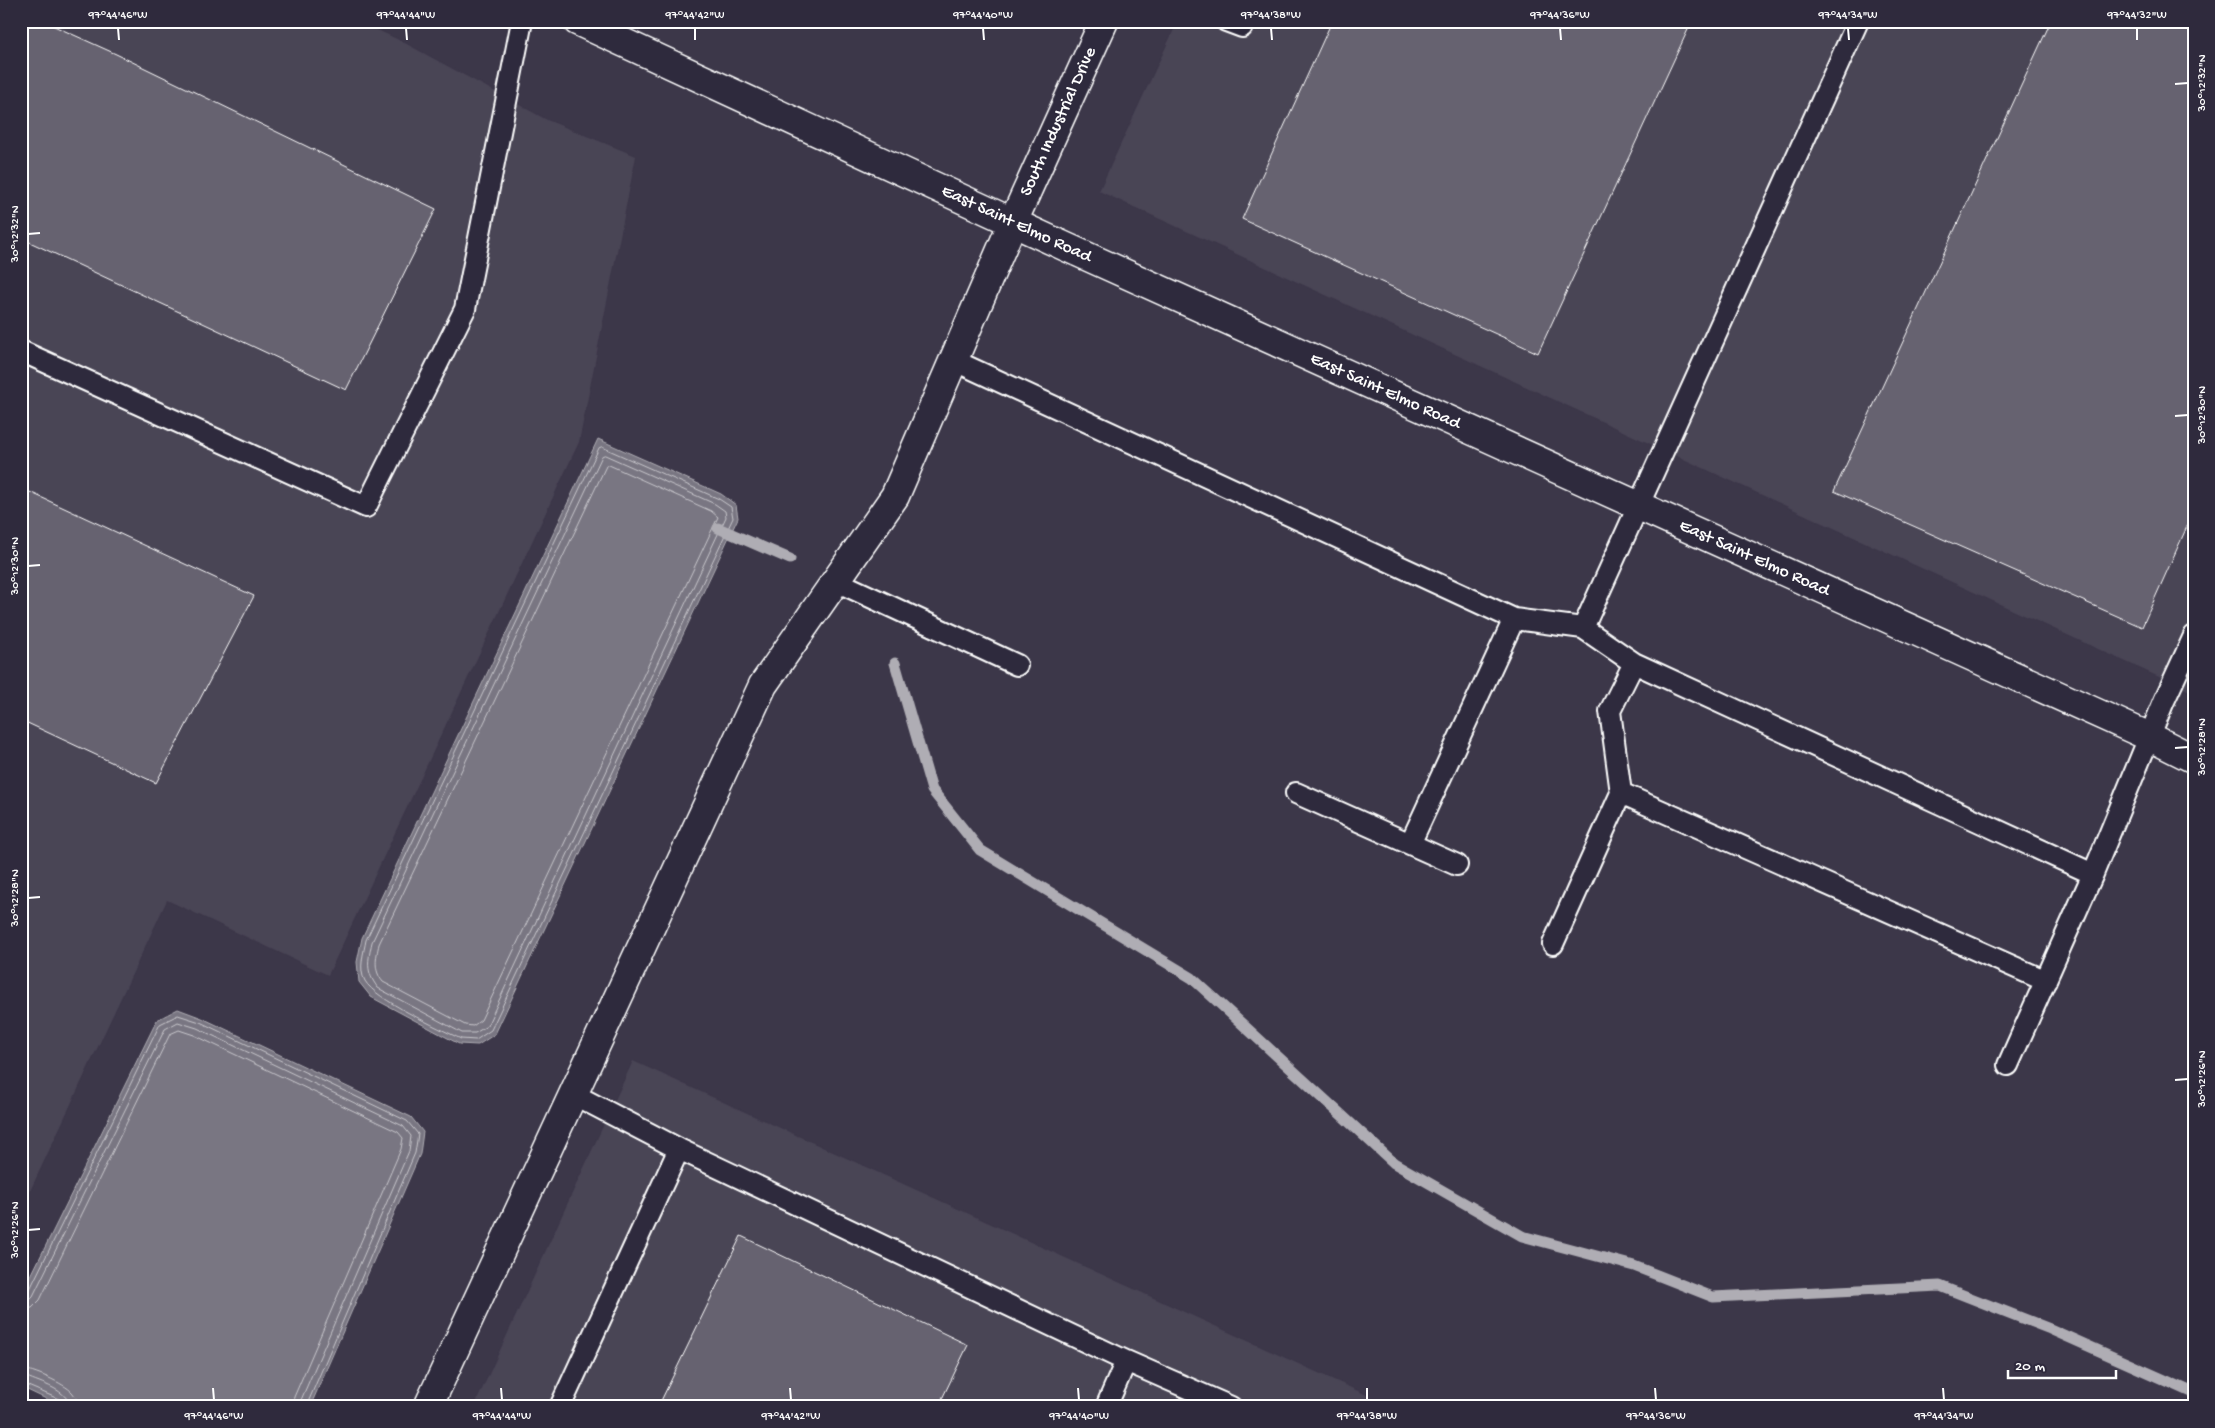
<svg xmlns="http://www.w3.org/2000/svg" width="2215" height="1428" font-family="'Gochi Hand',sans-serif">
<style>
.built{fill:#494455}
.water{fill:#797682;stroke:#afadb4}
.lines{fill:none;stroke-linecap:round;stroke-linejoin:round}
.shore{stroke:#c9c8cd;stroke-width:1}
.stream{stroke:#afadb4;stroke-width:11}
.building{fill:#666270;stroke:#fff}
.lane-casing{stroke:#fff;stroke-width:24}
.street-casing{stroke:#fff;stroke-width:31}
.secondary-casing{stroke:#fff;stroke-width:31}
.lane{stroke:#2f2a3d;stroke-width:20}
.street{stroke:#2f2a3d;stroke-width:28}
.secondary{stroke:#2f2a3d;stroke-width:28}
.ticks{fill:none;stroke:#fff;stroke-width:2}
.labels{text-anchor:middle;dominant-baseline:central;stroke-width:4.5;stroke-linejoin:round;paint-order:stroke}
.street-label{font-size:18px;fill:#fff;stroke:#2f2a3d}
.neatline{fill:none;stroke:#fff;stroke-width:2}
.ticks-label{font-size:12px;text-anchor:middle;fill:#fff}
</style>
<rect width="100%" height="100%" fill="#3c3749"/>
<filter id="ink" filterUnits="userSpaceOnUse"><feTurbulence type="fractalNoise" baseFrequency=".02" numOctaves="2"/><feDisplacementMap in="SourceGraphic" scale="10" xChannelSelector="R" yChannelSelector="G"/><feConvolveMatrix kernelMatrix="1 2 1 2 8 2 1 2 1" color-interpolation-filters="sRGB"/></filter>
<g filter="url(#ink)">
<!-- built -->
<path class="built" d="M21,21H358L401,41L547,120L636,156L579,442L328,975L167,900L21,1210Z
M1178,21H2194V693L1099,191Z
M633,1061L1103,1275L1393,1407H474Z"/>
<!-- water -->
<path class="water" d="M598,439L721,494L736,505L738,518L495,1034L478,1045L459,1044L371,997L359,982L357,962L362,938Z
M178,1009L202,1018L411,1117L423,1132L420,1154L310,1407H63L21,1387V1296L157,1020Z"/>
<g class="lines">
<!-- shore -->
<path class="shore" d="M602,447L719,499L731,507L733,518L491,1030L476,1040L461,1039C439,1028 376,1000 365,981C358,969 364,952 366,940L599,448Z
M605,455L715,504L725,511L726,517L487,1026L475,1033H462L378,988C365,971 368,961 372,942L602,456Z
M609,465L711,511L718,517L481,1020L473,1026L465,1025L383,982C373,970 376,958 379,944L606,466Z
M21,1296L28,1293L160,1024L178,1015L200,1022L407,1121L418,1134L415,1153L306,1407
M21,1303L28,1301L33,1296L165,1029L178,1022L197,1028L403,1126L411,1136L409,1151L301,1400L300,1407
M21,1310L32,1308L40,1300L170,1034L179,1030L194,1035L398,1132L403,1138L401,1149L294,1397L292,1407
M21,1369C32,1369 65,1384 72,1392C76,1396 77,1401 78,1407
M21,1376L27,1377C40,1383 69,1390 70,1407
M21,1383L61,1400L64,1407"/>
<!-- stream -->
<path class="stream" d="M718,528L790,559
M895,663L932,790L980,850L1192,978L1394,1163L1522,1236L1634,1266L1713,1297L1940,1286L2050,1329L2194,1393"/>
</g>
<!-- building -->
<path class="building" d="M21,21H43L116,54L436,209L346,390L21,238Z
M1332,21H1692L1538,353L1242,219Z
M2051,21H2194V511L2142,627L1834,491Z
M21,488L254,596L156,783L21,720Z
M741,1236L968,1345L938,1407H658Z"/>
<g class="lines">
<!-- lane casing -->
<g class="lane-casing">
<path id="lane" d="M1226,21L1242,27L1244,21
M1858,21L1583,628L1634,663L2093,874L2164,701L2194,636
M21,351L366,507L465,309L522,21
M953,360L1514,619L1583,628
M836,581L1017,665
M1634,663L1610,711L1621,793L2046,981
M1296,793L1457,865
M1410,844L1514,619
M1553,944L1621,793
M2008,1065L2093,874
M679,1149L1126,1361L1106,1407
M1126,1361L1231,1407
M560,1407L679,1149L573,1094"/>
</g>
<!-- street casing -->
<g class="street-casing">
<g id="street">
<path id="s1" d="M428,1407L763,685L895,496L1013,222L1104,21"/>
</g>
</g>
<!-- secondary casing -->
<g class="secondary-casing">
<g id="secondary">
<path id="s2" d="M577,21L1064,246L2150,737L2194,759"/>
</g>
</g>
<!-- lane -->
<use href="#lane" class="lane"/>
<!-- street -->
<use href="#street" class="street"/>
<!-- secondary -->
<use href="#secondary" class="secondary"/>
</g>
</g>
<!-- ticks -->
<path class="ticks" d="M118,28L119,40M406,28L407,40M695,28V40M983,28L984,40M1271,28L1272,40M1560,28L1561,40M1848,28L1849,40M2137,28V40M2175,84L2188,83M28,234L40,233M2175,416L2188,415M28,566L40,565M2175,748L2188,747M28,898L40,897M2175,1080L2188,1079M28,1230L40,1229M213,1388L214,1400M501,1388L502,1400M790,1388L791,1400M1078,1388L1079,1400M1367,1388V1400M1655,1388L1656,1400M1943,1388L1944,1400"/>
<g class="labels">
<!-- street labels -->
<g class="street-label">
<text stroke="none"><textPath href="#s1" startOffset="1435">South Industrial Drive</textPath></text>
<text stroke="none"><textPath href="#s2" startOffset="484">East Saint Elmo Road</textPath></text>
<text stroke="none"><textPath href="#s2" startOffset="889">East Saint Elmo Road</textPath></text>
<text stroke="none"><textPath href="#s2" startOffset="1294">East Saint Elmo Road</textPath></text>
</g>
</g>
<!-- margin -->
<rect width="2215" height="1428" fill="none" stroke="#2f2a3d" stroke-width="55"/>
<!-- scale -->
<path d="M2008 1370v8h108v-8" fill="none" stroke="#ffffff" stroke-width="2.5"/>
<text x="2015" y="1370" font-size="15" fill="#ffffff" stroke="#2f2a3d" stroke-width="4" paint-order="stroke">20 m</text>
<rect x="28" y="28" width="2160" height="1372" class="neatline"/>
<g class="ticks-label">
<text x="118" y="18">97°44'46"W</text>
<text x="406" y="18">97°44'44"W</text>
<text x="695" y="18">97°44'42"W</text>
<text x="983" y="18">97°44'40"W</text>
<text x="1271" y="18">97°44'38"W</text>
<text x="1560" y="18">97°44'36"W</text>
<text x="1848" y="18">97°44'34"W</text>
<text x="2137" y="18">97°44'32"W</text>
<text transform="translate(2201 83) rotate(-90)" y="4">30°12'32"N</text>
<text transform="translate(14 234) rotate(-90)" y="4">30°12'32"N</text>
<text transform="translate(2201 415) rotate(-90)" y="4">30°12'30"N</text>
<text transform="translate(14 566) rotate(-90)" y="4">30°12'30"N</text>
<text transform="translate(2201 747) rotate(-90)" y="4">30°12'28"N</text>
<text transform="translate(14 898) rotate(-90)" y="4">30°12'28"N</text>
<text transform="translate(2201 1079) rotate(-90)" y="4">30°12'26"N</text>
<text transform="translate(14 1230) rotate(-90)" y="4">30°12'26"N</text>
<text x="214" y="1419">97°44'46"W</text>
<text x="502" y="1419">97°44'44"W</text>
<text x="791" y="1419">97°44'42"W</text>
<text x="1079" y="1419">97°44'40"W</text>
<text x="1367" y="1419">97°44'38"W</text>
<text x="1656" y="1419">97°44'36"W</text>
<text x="1944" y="1419">97°44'34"W</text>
</g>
</svg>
